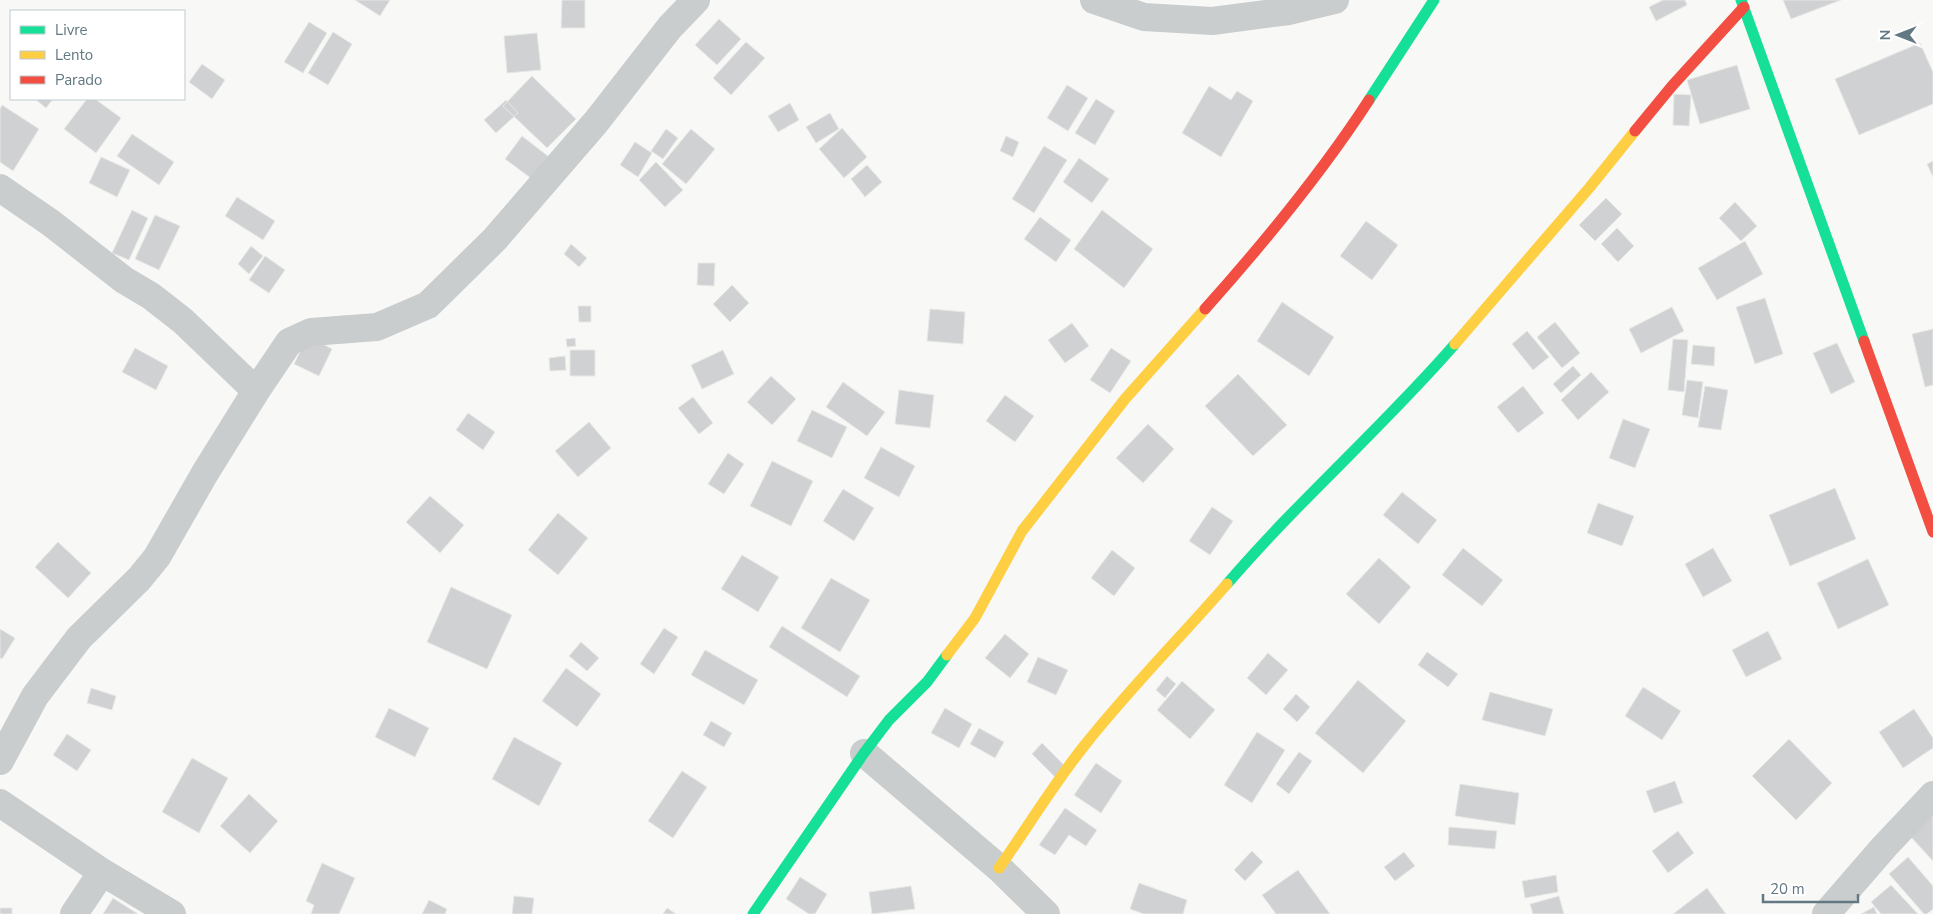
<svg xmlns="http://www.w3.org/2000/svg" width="1933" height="914" font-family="'Nunito Sans',sans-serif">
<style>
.building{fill:#cfd1d2;stroke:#e8e8e6}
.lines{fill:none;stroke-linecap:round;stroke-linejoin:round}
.street{stroke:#cacdcd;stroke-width:28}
.fast{stroke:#16e098;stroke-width:11}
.slow{stroke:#ffcf43;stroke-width:11}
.jam{stroke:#f24e42;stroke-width:11}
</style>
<rect width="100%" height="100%" fill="#f8f8f7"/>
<!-- building -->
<path class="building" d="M355,0H390L380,16Z
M562,0H585V28H561Z
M1663,0H1685L1687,5L1656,21L1649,7Z
M1783,0H1841L1791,19Z
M719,19L741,39L717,65L695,45Z
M309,22L327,33L303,73L284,62Z
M333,32L352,44L328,85L308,73Z
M537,33L541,70L507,73L504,36Z
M746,42L765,58L731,95L713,78Z
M1920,43L1933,72V104L1859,135L1835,79Z
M202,64L225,80L212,99L189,82Z
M1737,65L1750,109L1700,124L1687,80Z
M532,76L576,119L547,148L503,106Z
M1067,85L1088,98L1068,131L1047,118Z
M1209,86L1231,100L1237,91L1253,101L1221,157L1182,133Z
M1674,94L1691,95L1689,126L1673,125Z
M35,99H53L46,108Z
M87,99H95L121,118L96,153L64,129Z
M1096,99L1115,111L1095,145L1075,133Z
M506,100L518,113L496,133L484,120Z
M790,103L799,120L778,132L768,116Z
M2,105L39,129L13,171L0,162V109Z
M830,113L839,129L816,143L806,127Z
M842,128L867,157L844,178L819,149Z
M666,129L678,138L663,159L651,151Z
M691,129L715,149L686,184L662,164Z
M132,134L174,162L159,185L117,156Z
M522,136L549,157L532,179L505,159Z
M1006,136L1019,142L1013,157L1000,151Z
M635,142L652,153L638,177L620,165Z
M1044,146L1067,160L1034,213L1012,199Z
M101,157L130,170L117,197L89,183Z
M1079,158L1109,179L1092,203L1063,182Z
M1933,161V177L1927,164Z
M656,162L683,190L665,207L639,180Z
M867,165L882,182L865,197L851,179Z
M237,197L275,221L263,240L225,216Z
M1606,198L1622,214L1595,241L1579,225Z
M1735,202L1757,226L1741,241L1719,218Z
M132,210L148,218L129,260L112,253Z
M1102,210L1153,249L1124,288L1074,249Z
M155,215L180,226L159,270L135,259Z
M1040,217L1071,240L1056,262L1024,239Z
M1366,221L1398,245L1372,280L1340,256Z
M1617,228L1634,246L1618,262L1601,244Z
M1745,241L1763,274L1717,300L1698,268Z
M571,244L587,258L579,267L564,254Z
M251,246L263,256L249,274L238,264Z
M265,256L285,270L269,293L249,280Z
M698,263H715L714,286L697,285Z
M732,285L749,303L730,322L713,304Z
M1765,298L1783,354L1755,364L1736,307Z
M1282,302L1334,337L1309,376L1257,341Z
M578,306H591V322H579Z
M1672,307L1684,331L1641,353L1629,329Z
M930,309L965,312L963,344L927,341Z
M1555,322L1580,353L1562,368L1537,337Z
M1072,323L1089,346L1065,363L1048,340Z
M1933,329V385L1925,387L1912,334Z
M1527,331L1549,357L1533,370L1512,344Z
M308,336L332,349L319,376L294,364Z
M575,338L576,346L567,347L566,339Z
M1673,339L1688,340L1684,392L1668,390Z
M1837,343L1855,382L1831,394L1813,353Z
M1693,345L1715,347L1714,366L1691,364Z
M135,348L168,366L156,390L122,372Z
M1111,348L1131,361L1110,393L1090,380Z
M570,350H595V376H570Z
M723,350L734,374L702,389L691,365Z
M565,356L566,370L550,371L549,358Z
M1573,366L1581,375L1561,393L1553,384Z
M1591,372L1609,392L1578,420L1561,400Z
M1238,374L1287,425L1253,456L1205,406Z
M771,376L796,399L772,425L747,402Z
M1687,380L1703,382L1698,418L1682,415Z
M843,382L885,412L867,436L826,407Z
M1523,386L1544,413L1518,433L1497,407Z
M1705,386L1728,390L1721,430L1698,427Z
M899,390L934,395L930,428L895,424Z
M1005,395L1034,416L1015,442L986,421Z
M693,397L713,423L699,434L678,408Z
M812,410L847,427L832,458L797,441Z
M468,413L495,432L483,450L456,430Z
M1623,419L1650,429L1635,468L1609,458Z
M589,422L611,448L578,477L555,451Z
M1148,424L1174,449L1143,483L1116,458Z
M881,447L915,466L899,497L864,478Z
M728,453L744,464L724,494L708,484Z
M772,461L813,481L791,526L750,506Z
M1835,488L1856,539L1790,566L1769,515Z
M843,489L874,508L854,541L823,521Z
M1402,492L1437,520L1418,544L1383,515Z
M430,496L464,525L440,553L406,522Z
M1598,503L1634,516L1622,546L1587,533Z
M1212,507L1233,521L1210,555L1189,541Z
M558,513L588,538L558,575L528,550Z
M58,542L91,573L68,598L35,567Z
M1463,548L1503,580L1482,606L1442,575Z
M1713,548L1732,581L1703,597L1685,564Z
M1112,550L1135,568L1114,596L1091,578Z
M742,555L779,577L758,612L721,589Z
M1379,558L1411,587L1379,624L1346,594Z
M1868,559L1889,605L1838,629L1817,583Z
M831,578L870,600L840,652L801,628Z
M451,587L512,615L487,669L427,642Z
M782,626L860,676L847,697L769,647Z
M664,628L678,637L654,674L640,664Z
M0,629L15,638L2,659L0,658Z
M1768,631L1782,659L1746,677L1732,650Z
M1005,634L1029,654L1010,678L985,658Z
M581,642L599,658L587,671L569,656Z
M705,650L758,680L744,705L691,675Z
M1427,652L1458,674L1448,687L1418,665Z
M1268,653L1288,670L1266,695L1247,678Z
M1038,657L1068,670L1056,695L1027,682Z
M566,668L601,694L577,727L542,701Z
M1167,676L1176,684L1165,698L1156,690Z
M1358,680L1406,721L1363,773L1315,733Z
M1182,681L1215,710L1190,739L1157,710Z
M1643,687L1681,711L1662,740L1625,716Z
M91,688L116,696L112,710L87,703Z
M1490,692L1553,709L1545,736L1482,720Z
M1296,694L1310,707L1297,722L1283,709Z
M389,708L429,728L415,757L375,737Z
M945,708L972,724L959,748L931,733Z
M1914,709L1933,738V748L1903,768L1879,732Z
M711,721L732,733L724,747L703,735Z
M979,728L1004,742L995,758L970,744Z
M1257,732L1285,750L1252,803L1224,785Z
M67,734L91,750L77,771L53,755Z
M514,737L562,763L539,806L492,779Z
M1789,739L1832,783L1796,820L1752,776Z
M1042,743L1065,766L1055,777L1032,754Z
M1299,752L1312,761L1289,794L1276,784Z
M192,758L228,778L199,833L162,812Z
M1096,763L1122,781L1101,813L1074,795Z
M682,771L707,787L673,838L648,821Z
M1675,781L1683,803L1654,813L1646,791Z
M1460,784L1519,793L1515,825L1455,816Z
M249,794L278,821L250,853L220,826Z
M1065,808L1097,830L1086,846L1069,835L1055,855L1039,845Z
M1933,814V861L1910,836Z
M1449,827L1497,831L1495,849L1448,845Z
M1678,831L1694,853L1668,873L1652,851Z
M1252,851L1263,862L1245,881L1234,870Z
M1404,852L1415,866L1395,881L1384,867Z
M1908,857L1933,886V909L1927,914H1924L1889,874Z
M322,863L355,878L339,914H311L314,905L306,901Z
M1298,870L1330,914H1276L1262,895Z
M1556,875L1558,892L1525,898L1522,881Z
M800,877L827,894L815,914H809L786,899Z
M1139,883L1187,900L1183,914H1144L1130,909Z
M1891,885L1918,914H1881L1871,902Z
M911,886L915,909L872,914L869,892Z
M1707,888L1726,914H1673Z
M514,896L534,898L532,914H512Z
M1559,896L1564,914H1533L1530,904Z
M113,898L138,914H103Z
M429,900L447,909L445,914H422Z
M1874,907L1877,914H1861Z
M0,908H12V914H0Z
M667,908L676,914H663Z"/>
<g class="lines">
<!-- street -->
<path class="street" d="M1094,0L1144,17L1212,21L1289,11L1335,0
M0,188L51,223L124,280L151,296L183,321L256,391
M864,753L999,868L1046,914
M0,761L35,696L79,638L139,579L157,557L205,473L256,391L289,342L311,332L377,327L428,305L495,239L596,122L670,27L696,0
M0,803L102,872L172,914
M74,914L102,872
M1826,914L1884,847L1933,795"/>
<!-- fast -->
<path class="fast" d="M1741,0L1864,341
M1369,100L1434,0
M1227,584C1299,500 1383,427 1455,344
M753,914L864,753L889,720L927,682L947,655"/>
<!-- slow -->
<path class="slow" d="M1455,344L1590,187L1635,131
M947,655L975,618L1022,531L1125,399L1205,309
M999,868C1027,828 1053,785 1084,746C1129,689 1180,638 1227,584"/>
<!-- jam -->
<path class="jam" d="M1635,131L1672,86L1744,7
M1205,309C1264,243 1321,174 1369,100
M1864,341L1933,532"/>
</g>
<!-- legend -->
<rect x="10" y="10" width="175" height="90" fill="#ffffff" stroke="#c0c9cd"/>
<rect x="20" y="26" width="25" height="8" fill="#16e098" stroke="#c0c9cd"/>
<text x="55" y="35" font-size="15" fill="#627883">Livre</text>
<rect x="20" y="51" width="25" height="8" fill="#ffcf43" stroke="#c0c9cd"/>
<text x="55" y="60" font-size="15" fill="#627883">Lento</text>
<rect x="20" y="76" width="25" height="8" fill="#f24e42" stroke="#c0c9cd"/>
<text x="55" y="85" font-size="15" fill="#627883">Parado</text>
<!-- north arrow -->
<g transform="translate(1898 35) rotate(270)" stroke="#ffffff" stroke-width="4" paint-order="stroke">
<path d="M0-4L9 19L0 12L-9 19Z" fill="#627883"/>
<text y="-8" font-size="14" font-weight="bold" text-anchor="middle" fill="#627883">N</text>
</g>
<!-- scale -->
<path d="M1763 894v8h95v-8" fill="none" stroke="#627883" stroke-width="2.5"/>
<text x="1770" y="894" font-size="15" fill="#627883" stroke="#ffffff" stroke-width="4" paint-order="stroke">20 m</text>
</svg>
